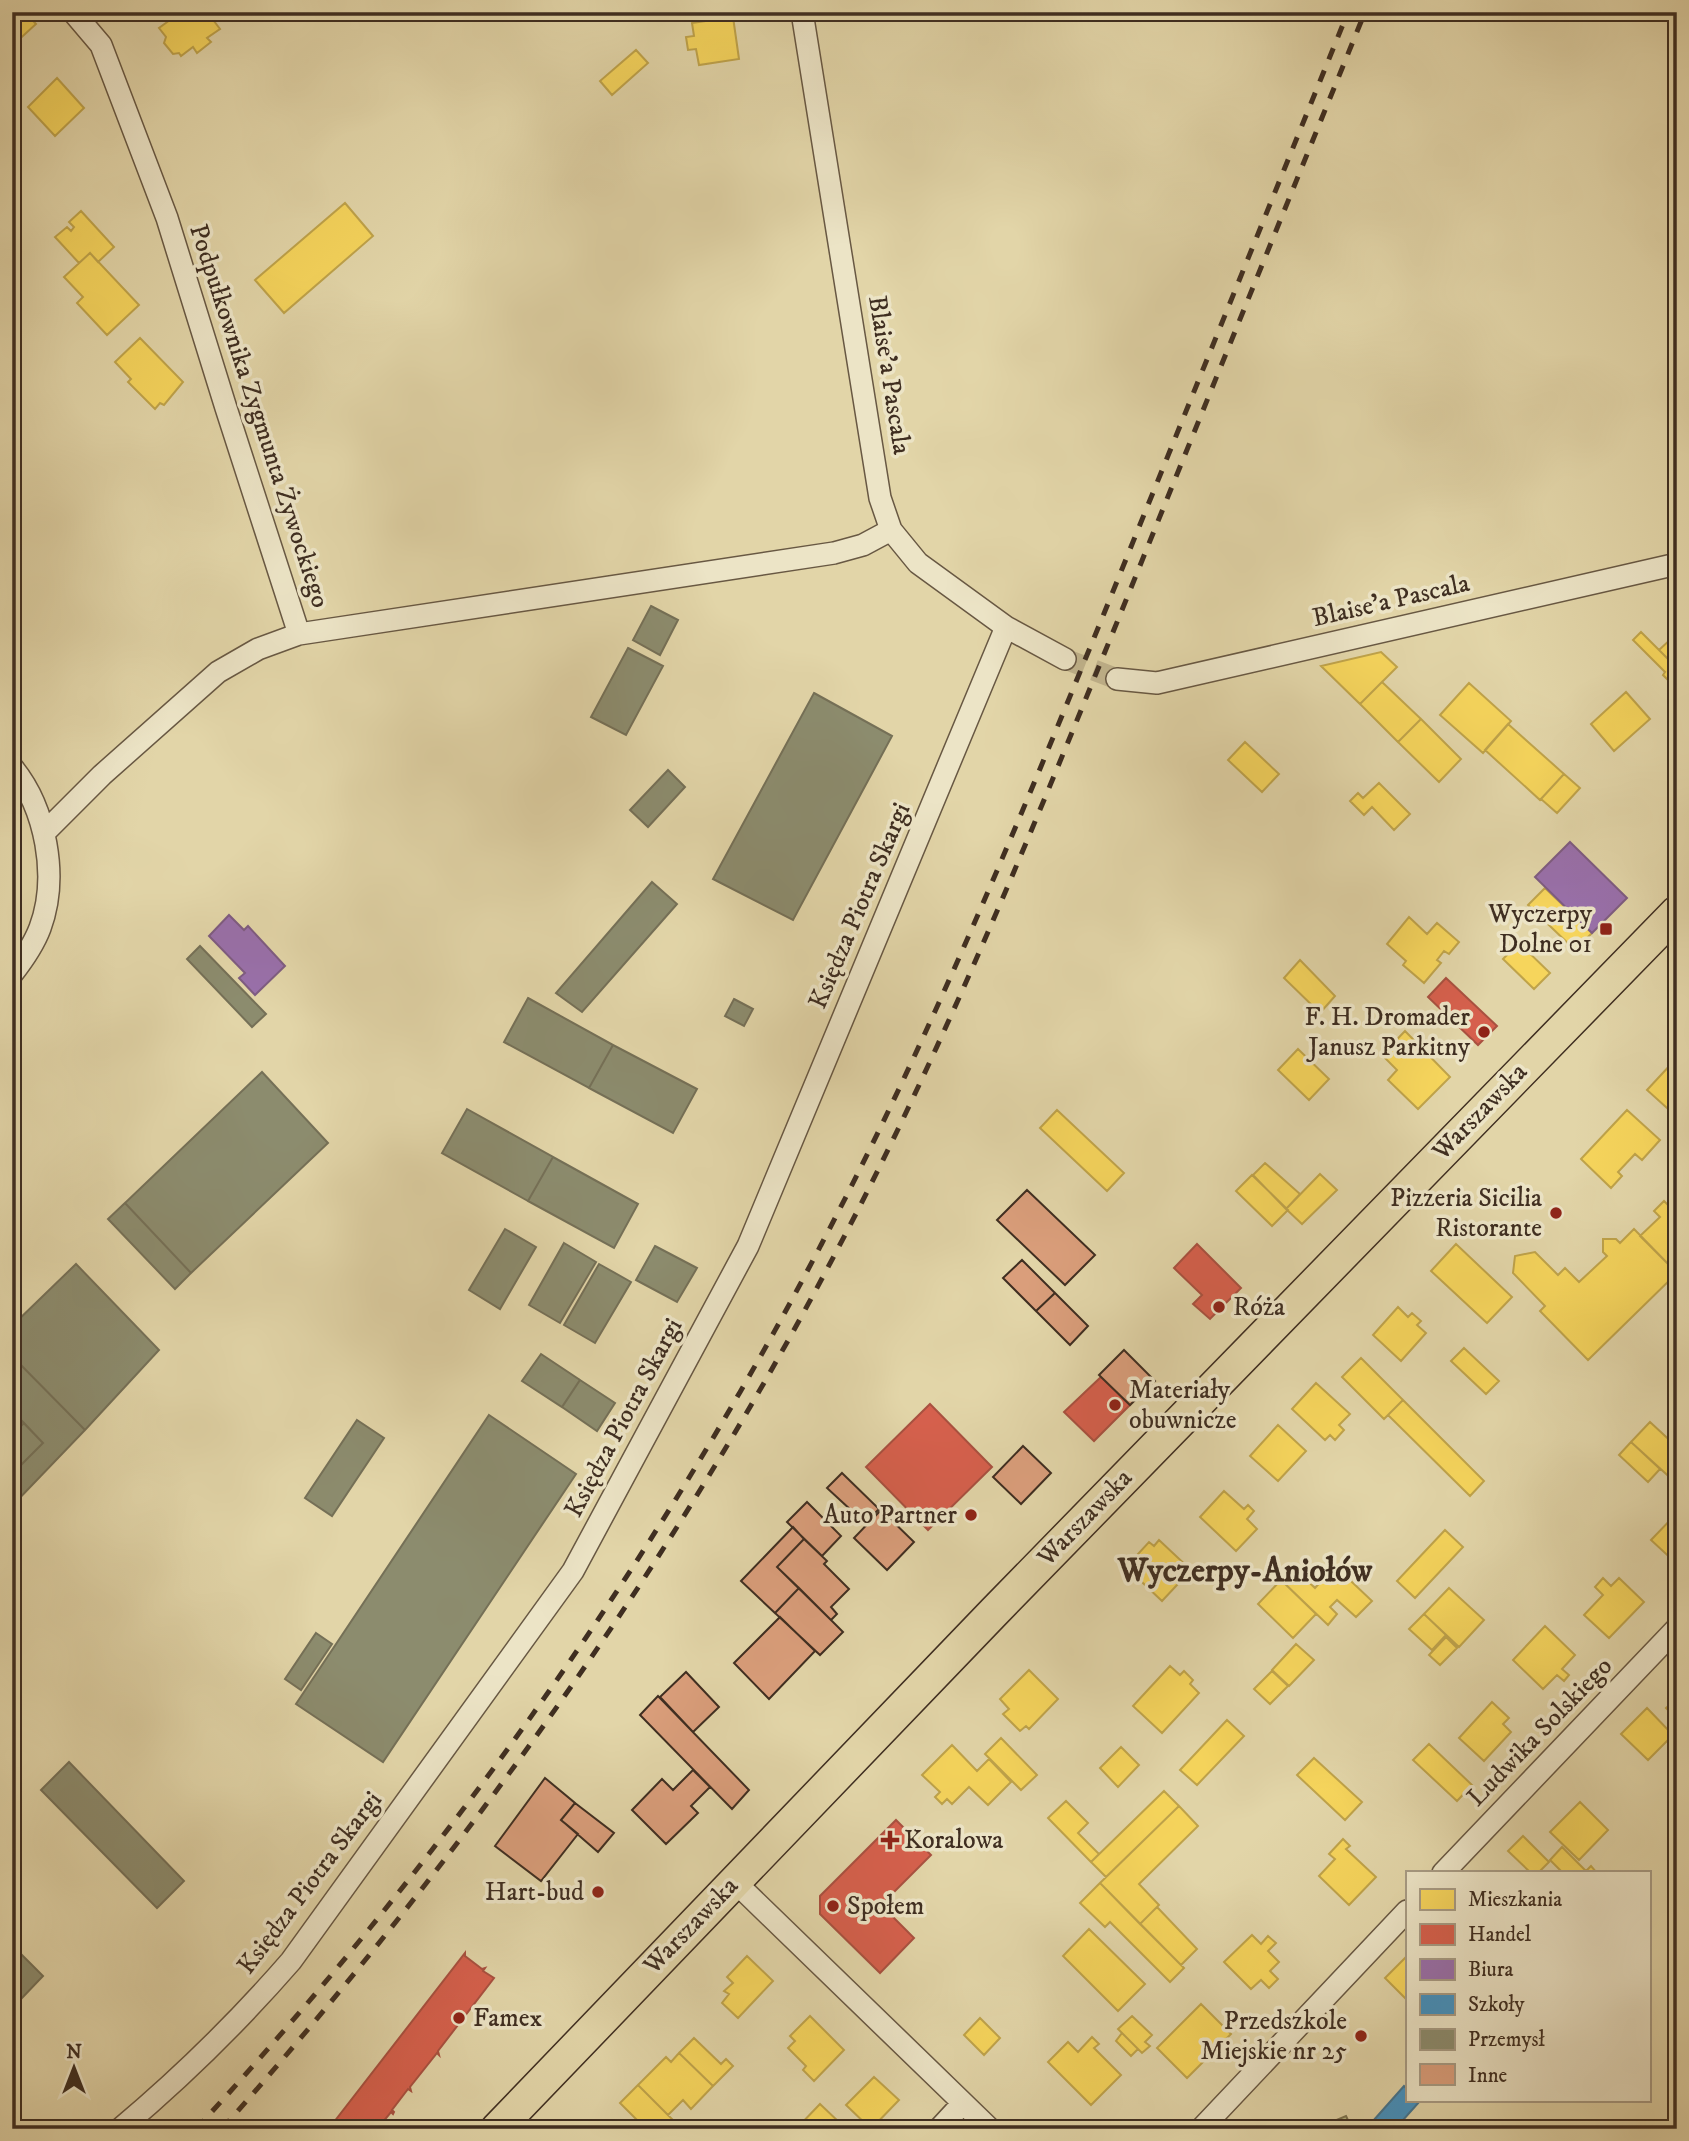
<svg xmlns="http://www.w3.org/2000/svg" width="1689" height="2141" font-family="'IM FELL DW Pica',serif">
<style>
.green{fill:#b8bc84;stroke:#7c7552;stroke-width:2}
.homes{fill:#f6d55c;stroke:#bfa34a;stroke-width:2}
.shops{fill:#d6604d;stroke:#a95140;stroke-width:2}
.offices{fill:#9970ab;stroke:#7e5c82;stroke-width:2}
.schools{fill:#4393c3;stroke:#427592;stroke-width:2}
.industry{fill:#8c8c6e;stroke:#757057;stroke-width:2}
.building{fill:#da9e7b;stroke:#3f2e21;stroke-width:2}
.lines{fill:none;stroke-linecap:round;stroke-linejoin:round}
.minor-tunnel{stroke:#c1b48d;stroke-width:21;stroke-dasharray:21 10;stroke-linecap:butt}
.minor-casing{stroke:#685843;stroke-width:24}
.primary-casing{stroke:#3f2e21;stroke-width:35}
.minor{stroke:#ece4c6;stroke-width:21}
.primary{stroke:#e2d5a8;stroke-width:32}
.rail{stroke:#3f2e21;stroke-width:5;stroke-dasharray:12 12;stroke-linecap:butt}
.poi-dot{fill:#8f2418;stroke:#ece4c6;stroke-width:2.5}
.labels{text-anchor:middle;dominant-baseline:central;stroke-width:7;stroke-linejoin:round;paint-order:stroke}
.street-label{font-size:26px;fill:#3f2e21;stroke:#ece4c6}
.poi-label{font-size:26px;fill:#3f2e21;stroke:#ece4c6;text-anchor:end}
.district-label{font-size:33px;font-weight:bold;fill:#3f2e21;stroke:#ece4c6}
</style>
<rect width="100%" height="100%" fill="#e2d5a8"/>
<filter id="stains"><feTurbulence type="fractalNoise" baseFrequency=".00286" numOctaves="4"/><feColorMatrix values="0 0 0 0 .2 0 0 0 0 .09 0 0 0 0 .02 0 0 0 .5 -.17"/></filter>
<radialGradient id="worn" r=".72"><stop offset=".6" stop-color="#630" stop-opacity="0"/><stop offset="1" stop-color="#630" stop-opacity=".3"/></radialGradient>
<!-- green -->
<path class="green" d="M1346,2116L1352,2129H1315Z"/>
<!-- homes -->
<path class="homes" d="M12,12H25L36,24L12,46Z
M167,12H207L220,29L207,38L211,42L197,53L193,47L181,56L179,53L173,54L164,43L166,37L159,28L170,20Z
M733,17L739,59L699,65L696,49L688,50L686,37L694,36L692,23Z
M636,50L648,63L612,95L600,81Z
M57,78L84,108L55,136L28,107Z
M345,203L373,236L284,313L255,280Z
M81,211L114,247L98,262L90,253L79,263L55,237L67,227L71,231L74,227L69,222Z
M90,253L139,305L107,335L77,303L83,297L64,277Z
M140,338L183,382L164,405L160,403L155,409L128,382L131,379L115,362Z
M1641,632L1677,668V689L1663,675L1665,672L1633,640Z
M1673,637L1677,640V668L1659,650Z
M1381,652L1397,667L1360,704L1321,666Z
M1382,682L1421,719L1398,742L1360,704Z
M1469,683L1511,721L1483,753L1440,715Z
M1626,692L1650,719L1614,751L1591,724Z
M1421,719L1461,759L1439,782L1398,742Z
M1508,724L1564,774L1540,800L1485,750Z
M1245,742L1279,774L1262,792L1228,760Z
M1564,774L1580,788L1557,813L1541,799Z
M1379,783L1410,814L1394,830L1372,807L1364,815L1350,801L1358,793L1363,798Z
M1545,888L1592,933L1575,950L1528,905Z
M1409,917L1427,934L1437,923L1459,942L1449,954L1444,951L1437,960L1441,963L1424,983L1403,965L1406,961L1387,944Z
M1519,943L1550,973L1534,989L1503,959Z
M1300,960L1335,996L1320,1013L1284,978Z
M1405,1031L1450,1077L1418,1109L1388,1080L1397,1070L1382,1055Z
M1298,1049L1329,1079L1309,1100L1278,1070Z
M1673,1062L1677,1066V1117L1647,1090Z
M1057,1110L1124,1173L1107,1191L1040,1128Z
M1627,1110L1660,1140L1642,1160L1635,1154L1618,1172L1622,1176L1611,1188L1581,1159Z
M1265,1163L1300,1194L1286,1209L1253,1175Z
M1320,1174L1337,1190L1302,1224L1286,1209Z
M1252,1175L1288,1210L1272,1226L1236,1191Z
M1664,1201L1677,1214V1273L1640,1236L1660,1217L1654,1211Z
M1634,1229L1677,1273L1588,1360L1540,1311L1545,1306L1513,1273L1515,1256L1535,1252L1558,1275L1565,1268L1579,1282L1607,1256L1603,1252V1239H1616L1620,1243Z
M1456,1244L1512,1297L1487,1323L1431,1271Z
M1398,1307L1408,1317L1412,1313L1421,1321L1417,1325L1426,1333L1401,1361L1373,1335Z
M1464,1348L1499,1381L1486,1394L1451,1361Z
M1361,1358L1403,1400L1384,1419L1342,1377Z
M1316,1383L1350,1414L1339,1425L1344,1430L1335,1440L1330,1435L1325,1440L1292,1409Z
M1403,1400L1484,1481L1470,1496L1388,1415Z
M1650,1422L1677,1447V1480L1675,1482L1631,1442Z
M1278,1425L1306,1451L1278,1481L1250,1456Z
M1631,1442L1660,1469L1648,1482L1619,1455Z
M1224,1491L1244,1509L1248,1505L1254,1511L1247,1519L1257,1529L1236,1551L1200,1517Z
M1677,1513V1564L1651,1540Z
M1445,1530L1463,1547L1415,1598L1397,1581Z
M1159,1540L1191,1570L1162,1601L1126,1567L1149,1542L1154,1546Z
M1335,1566L1372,1601L1356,1617L1337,1600L1330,1607L1337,1614L1328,1625L1281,1580L1293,1567L1315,1588Z
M1603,1578L1611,1586L1619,1578L1644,1602L1609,1638L1584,1615L1603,1595L1595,1587Z
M1281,1580L1316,1614L1293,1638L1258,1604Z
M1449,1588L1484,1620L1459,1647L1424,1614Z
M1424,1614L1446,1635L1432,1650L1409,1629Z
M1545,1626L1575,1655L1562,1669L1569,1675L1564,1681L1557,1675L1543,1689L1513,1660Z
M1446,1637L1457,1648L1440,1665L1429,1655Z
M1296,1644L1314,1660L1289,1686L1272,1670Z
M1170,1666L1180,1675L1184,1671L1193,1680L1190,1684L1199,1693L1162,1733L1133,1706Z
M1029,1670L1058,1699L1029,1729L1026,1726L1020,1731L1003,1714L1009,1709L1000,1699Z
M1272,1671L1288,1686L1270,1704L1254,1689Z
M1677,1698V1719L1666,1708Z
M1492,1702L1509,1718L1503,1724L1511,1732L1484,1761L1459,1738Z
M1647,1708L1673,1735L1648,1760L1621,1734Z
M1227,1720L1244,1736L1197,1785L1180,1770Z
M1001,1738L1037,1775L1021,1790L985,1754Z
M1429,1744L1472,1785L1457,1801L1413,1760Z
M952,1745L977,1771L989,1759L1011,1782L988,1805L969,1787L952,1804L947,1799L942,1804L935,1797L940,1792L922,1775Z
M1121,1747L1139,1765L1118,1787L1100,1768Z
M1314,1758L1362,1802L1345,1820L1297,1775Z
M1164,1791L1179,1806L1106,1877L1091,1862Z
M1066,1801L1088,1823L1078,1833L1099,1854L1091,1862L1048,1818Z
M1580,1802L1608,1830L1579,1860L1550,1832Z
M1179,1806L1198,1826L1139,1884L1159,1905L1140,1924L1100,1883Z
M1523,1836L1549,1862L1538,1873H1531L1508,1851Z
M1343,1839L1350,1846L1346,1849L1376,1877L1349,1905L1319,1876L1335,1859L1329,1854Z
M1562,1847L1586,1871L1591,1866L1597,1873H1563L1550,1860Z
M1100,1883L1184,1968L1170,1982L1110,1922L1105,1927L1080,1903Z
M1157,1907L1197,1949L1181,1965L1140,1924Z
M1089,1929L1145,1984L1118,2011L1063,1956Z
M1252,1935L1261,1944L1268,1936L1276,1943L1268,1951L1279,1962L1270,1971L1278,1979L1269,1988L1261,1980L1251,1989L1224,1962Z
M747,1956L773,1981L738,2018L722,2003L729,1994L724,1991L733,1983L727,1977Z
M1407,1956V2000L1385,1978Z
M1201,2004L1231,2034L1187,2078L1157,2048Z
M810,2016L844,2050L814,2081L803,2070L806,2066L788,2048L795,2041L790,2036Z
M1132,2016L1152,2035L1145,2042L1150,2046L1142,2053L1118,2029Z
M980,2018L1000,2038L984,2055L964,2035Z
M1122,2033L1138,2049L1131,2056L1116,2041Z
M1092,2037L1099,2044L1094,2048L1121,2075L1091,2105L1048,2062L1068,2042L1078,2052Z
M694,2038L721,2064L726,2059L733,2066L713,2086L679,2053Z
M679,2053L713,2086L691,2109L683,2100L668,2115L638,2085L666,2057L671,2062Z
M874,2077L899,2100L871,2129L846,2105Z
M638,2085L675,2122L669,2129H662L658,2125L655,2129H646L620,2103Z
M820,2104L840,2123L835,2129H796Z"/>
<!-- shops -->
<path class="shops" d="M1446,978L1497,1026L1478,1045L1428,997Z
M1197,1244L1241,1288L1210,1319L1193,1304L1202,1295L1174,1268Z
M1101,1377L1130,1405L1094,1441L1064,1412Z
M930,1404L992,1467L928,1530L866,1467Z
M896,1820L931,1855L881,1905L914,1938L880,1973L820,1914V1896Z
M465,1953V1956L482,1969L485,1968L483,1971L494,1978L438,2051L439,2055L437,2053L410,2087L411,2091L408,2089L392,2110L394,2112L393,2114L391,2112L382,2123L384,2126L380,2125L378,2129H347L337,2121L334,2122Z"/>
<!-- offices -->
<path class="offices" d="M1570,842L1627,898L1592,933L1535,877Z
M229,915L244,930L248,926L285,966L255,995L239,978L245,973L209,936Z"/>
<!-- schools -->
<path class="schools" d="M1404,2086L1407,2089V2101H1420L1395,2129H1382L1373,2121Z"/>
<!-- industry -->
<path class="industry" d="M651,606L678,620L660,655L633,640Z
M628,648L663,666L626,735L591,717Z
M814,693L892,736L793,920L713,879Z
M668,770L685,787L648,827L630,810Z
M652,882L677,904L582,1012L556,993Z
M200,946L266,1014L252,1027L187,959Z
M528,998L613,1045L589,1088L504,1042Z
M734,999L753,1009L744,1026L725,1016Z
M613,1045L697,1089L673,1133L589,1088Z
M262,1072L328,1143L191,1273L125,1203Z
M467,1109L553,1157L528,1201L442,1153Z
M553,1157L638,1204L614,1248L528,1201Z
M125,1203L191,1273L175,1289L108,1219Z
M505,1229L536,1247L500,1309L469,1290Z
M564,1243L596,1262L560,1323L529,1305Z
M655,1246L697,1268L677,1302L636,1280Z
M76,1264L159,1350L85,1430L12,1356V1326Z
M599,1264L631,1282L595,1343L564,1325Z
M541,1354L580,1380L562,1407L522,1381Z
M12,1356L85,1430L12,1506V1474L43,1443L12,1411Z
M580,1380L615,1403L597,1431L562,1407Z
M12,1411L24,1423L12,1435Z
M489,1415L576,1474L383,1762L296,1704Z
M357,1420L384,1438L332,1516L305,1498Z
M24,1423L43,1443L12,1474V1435Z
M316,1633L332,1644L301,1690L285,1679Z
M69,1762L184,1881L157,1908L41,1790Z
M12,1945L43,1976L21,1999L12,1990Z"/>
<!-- building -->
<path class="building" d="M1027,1190L1095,1255L1065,1285L997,1220Z
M1022,1260L1055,1293L1036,1311L1003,1278Z
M1055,1293L1088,1326L1070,1345L1036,1311Z
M1124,1350L1155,1381L1130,1405L1099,1375Z
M1023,1446L1051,1473L1021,1504L993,1477Z
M842,1473L879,1509L865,1523L827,1488Z
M807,1502L841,1536L822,1556L787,1522Z
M881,1510L914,1542L887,1570L854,1538Z
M793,1527L804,1539L777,1567L799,1588L775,1613L741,1581Z
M804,1539L827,1561L824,1564L849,1589L831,1607L837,1614L831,1620L777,1567Z
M799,1588L843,1632L820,1655L775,1613Z
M780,1617L815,1651L769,1699L734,1663Z
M686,1672L719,1707L693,1732L660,1697Z
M658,1696L749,1790L732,1809L640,1715Z
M693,1770L710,1787L691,1806L698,1813L666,1844L632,1810L662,1779L673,1790Z
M545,1778L575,1803L561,1820L578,1834L541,1881L495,1846Z
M575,1803L614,1833L598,1852L561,1820Z"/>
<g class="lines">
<!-- minor-tunnel -->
<path class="minor-tunnel" d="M1065,659L1117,679"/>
<!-- minor casing -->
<g class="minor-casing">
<path id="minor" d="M73,12L101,45L167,218L226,408L299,634L834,553L863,545L891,530
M802,12L880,498L891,530L918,563L1006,627L1065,659
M1117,679L1157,683L1677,564
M12,767C46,808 59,877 40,928C34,944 23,960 12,974
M44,833L102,775L218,672L258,649L299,634
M1443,1873L1677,1628
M734,1881L990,2129
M120,2129C182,2077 238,2022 291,1961L573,1571L748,1246L1006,627
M939,2129L963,2103
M1201,2129L1407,1911"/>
</g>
<!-- primary casing -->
<g class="primary-casing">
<path id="primary" d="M497,2129L994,1612L1677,912"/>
</g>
<!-- minor -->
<use href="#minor" class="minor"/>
<!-- primary -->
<use href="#primary" class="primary"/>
<!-- rail -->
<path class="rail" d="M196,2129C441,1863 653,1566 821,1245C929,1040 1017,826 1105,611C1186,411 1267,212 1348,12
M222,2129C459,1861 668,1571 835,1254C945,1046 1033,828 1122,610C1203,410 1284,211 1365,12"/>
</g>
<!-- markers -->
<g class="poi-dot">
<rect x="1599" y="922" width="14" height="14" rx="3.5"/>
<circle cx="1484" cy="1032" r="7"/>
<circle cx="1556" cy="1213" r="7"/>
<circle cx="1219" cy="1307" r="7"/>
<circle cx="1115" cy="1405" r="7"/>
<circle cx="971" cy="1515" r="7"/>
<path d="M886.5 1829.5h7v7h7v7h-7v7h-7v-7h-7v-7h7z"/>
<circle cx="598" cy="1892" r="7"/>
<circle cx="833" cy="1906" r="7"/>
<circle cx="459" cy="2018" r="7"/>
<circle cx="1361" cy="2036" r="7"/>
</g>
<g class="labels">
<!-- street labels -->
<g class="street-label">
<text transform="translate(889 375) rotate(81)">Blaise'a Pascala</text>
<text transform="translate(259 416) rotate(72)">Podpułkownika Zygmunta Żywockiego</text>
<text transform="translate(1391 601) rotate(-13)">Blaise'a Pascala</text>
<text transform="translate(860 906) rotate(-67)">Księdza Piotra Skargi</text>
<text transform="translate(1480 1112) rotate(-46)">Warszawska</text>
<text transform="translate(624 1418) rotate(-62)">Księdza Piotra Skargi</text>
<text transform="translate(1085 1518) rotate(-46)">Warszawska</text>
<text transform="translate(1540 1732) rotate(-46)">Ludwika Solskiego</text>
<text transform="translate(310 1883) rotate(-53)">Księdza Piotra Skargi</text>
<text transform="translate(691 1926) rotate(-46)">Warszawska</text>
</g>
<!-- poi labels -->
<g class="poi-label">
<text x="1592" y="914">Wyczerpy<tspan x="1592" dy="30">Dolne 01</tspan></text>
<text x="1470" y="1017">F. H. Dromader<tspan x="1470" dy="30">Janusz Parkitny</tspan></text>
<text x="1542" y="1198">Pizzeria Sicilia<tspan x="1542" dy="30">Ristorante</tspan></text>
<text x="1233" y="1307" text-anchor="start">Róża</text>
<text x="1129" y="1390" text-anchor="start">Materiały<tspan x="1129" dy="30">obuwnicze</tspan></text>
<text x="957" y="1515">Auto Partner</text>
<text x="904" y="1840" text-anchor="start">Koralowa</text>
<text x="584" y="1892">Hart-bud</text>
<text x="847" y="1906" text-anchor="start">Społem</text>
<text x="473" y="2018" text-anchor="start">Famex</text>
<text x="1347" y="2021">Przedszkole<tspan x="1347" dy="30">Miejskie nr 25</tspan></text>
</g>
<!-- district labels -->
<g class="district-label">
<text x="1245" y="1571">Wyczerpy-Aniołów</text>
</g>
</g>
<!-- margin -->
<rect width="1689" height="2141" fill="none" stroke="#e2d5a8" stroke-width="42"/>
<rect x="14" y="14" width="1661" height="2113" fill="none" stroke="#3f2e21" stroke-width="3.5"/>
<rect x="21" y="21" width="1647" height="2099" fill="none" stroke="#3f2e21" stroke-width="2"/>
<!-- legend -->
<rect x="1406" y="1871" width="245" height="231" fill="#ece4c6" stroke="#a79b84" stroke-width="2"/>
<rect x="1420" y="1889" width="35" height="21" fill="#f6d55c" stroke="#a79b84" stroke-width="2"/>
<text x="1468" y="1906" font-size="21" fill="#3f2e21">Mieszkania</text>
<rect x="1420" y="1924" width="35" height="21" fill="#d6604d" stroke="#a79b84" stroke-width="2"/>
<text x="1468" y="1941" font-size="21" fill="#3f2e21">Handel</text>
<rect x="1420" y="1959" width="35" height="21" fill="#9970ab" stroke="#a79b84" stroke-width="2"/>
<text x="1468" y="1976" font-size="21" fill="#3f2e21">Biura</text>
<rect x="1420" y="1994" width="35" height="21" fill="#4393c3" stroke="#a79b84" stroke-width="2"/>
<text x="1468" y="2011" font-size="21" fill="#3f2e21">Szkoły</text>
<rect x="1420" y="2029" width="35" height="21" fill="#8c8c6e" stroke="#a79b84" stroke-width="2"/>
<text x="1468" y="2046" font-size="21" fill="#3f2e21">Przemysł</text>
<rect x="1420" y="2064" width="35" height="21" fill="#da9e7b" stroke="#a79b84" stroke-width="2"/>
<text x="1468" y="2082" font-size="21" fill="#3f2e21">Inne</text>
<!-- north arrow -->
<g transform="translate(74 2068)" stroke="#ece4c6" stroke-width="5" paint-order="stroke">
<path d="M0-5L12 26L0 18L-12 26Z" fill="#3f2e21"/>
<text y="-10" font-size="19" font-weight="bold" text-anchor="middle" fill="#3f2e21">N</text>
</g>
<rect width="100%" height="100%" filter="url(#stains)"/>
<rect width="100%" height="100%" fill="url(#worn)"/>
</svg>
